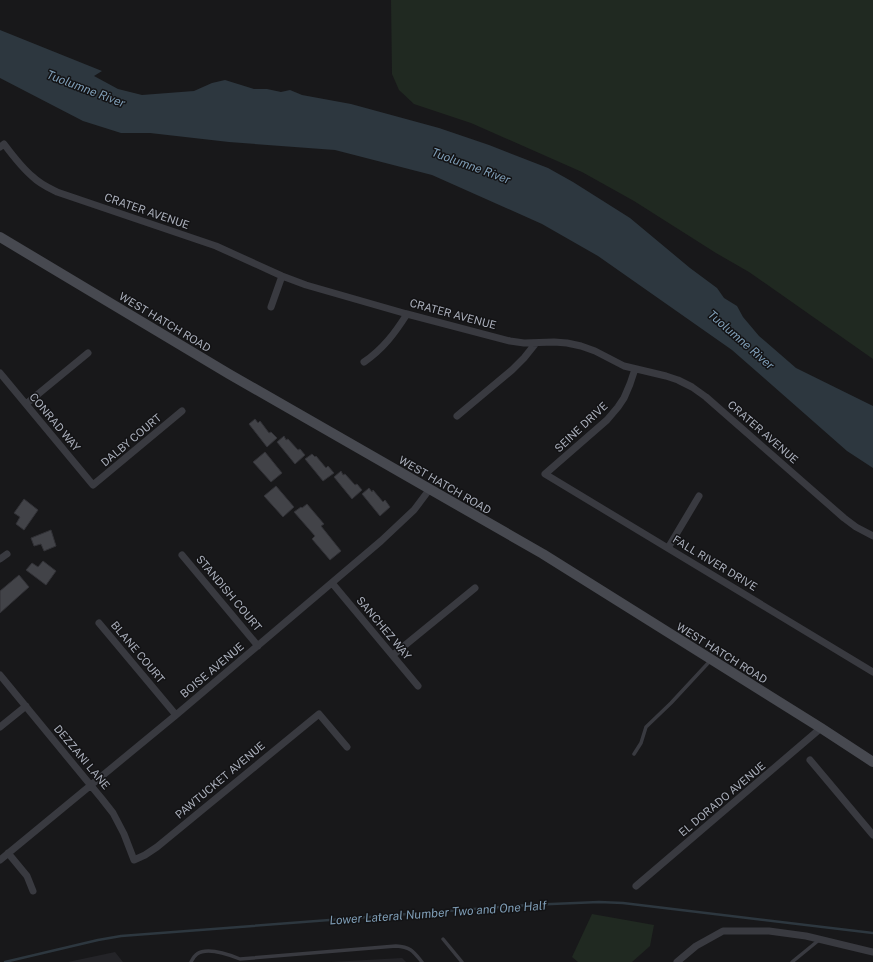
<svg xmlns="http://www.w3.org/2000/svg" width="873" height="962" font-family="'Public Sans',sans-serif">
<style>
.built{fill:#242428}
.green{fill:#202921}
.water{fill:#2d373f}
.lines{fill:none;stroke-linecap:round;stroke-linejoin:round}
.stream{stroke:#2d373f;stroke-width:2.5}
.building{fill:#424348;stroke:#323237}
.lane{stroke:#393a40;stroke-width:3.5}
.street{stroke:#393a40;stroke-width:7}
.secondary{stroke:#474950;stroke-width:10}
.labels{text-anchor:middle;dominant-baseline:central;stroke-width:3;stroke-linejoin:round;paint-order:stroke}
.street-label{font-size:11px;fill:#aaafbb;stroke:#131315}
.water-label{font-size:12px;font-style:italic;fill:#7f9eb7;stroke:#131315}
</style>
<rect width="100%" height="100%" fill="#18181a"/>
<!-- built -->
<path class="built" d="M115,952L123,962H68Z
M402,958L406,962H331Z"/>
<!-- green -->
<path class="green" d="M391,0H873V359L749,272L716,253L634,201L582,172L471,123L414,104L399,90L392,74Z
M592,914L654,925L650,946L632,962H578L572,957Z"/>
<!-- water -->
<path class="water" d="M0,30L102,71L94,76L118,89L142,95L194,91L212,83L225,80L254,89H267L281,92L290,90L302,95L351,104L439,128L489,145L548,168L573,182L630,218L690,268L717,288L724,298L737,306L743,317L759,336L796,368L873,406V468L847,451L732,350L598,256L542,224L432,175L335,150L229,142L150,133H121L83,121L0,78Z"/>
<g class="lines">
<!-- stream -->
<path class="stream" d="M5,962L98,940L121,936L528,905L599,902L623,903L873,933"/>
</g>
<!-- building -->
<path class="building" d="M255,419L258,423L260,421L269,433L271,432L277,438L267,447L249,424Z
M284,436L286,440L288,439L298,450L300,449L305,455L295,464L277,442Z
M265,452L282,473L271,482L253,462Z
M312,454L315,457L316,456L326,468L328,466L334,473L323,481L305,459Z
M341,471L343,475L345,474L355,485L357,484L362,490L352,499L334,477Z
M276,486L294,507L283,517L264,496Z
M369,488L372,492L373,490L383,502L385,500L390,507L380,516L362,494Z
M24,499L38,510L24,530L16,524L20,517L14,513Z
M307,504L324,524L321,526L341,551L330,560L312,539L315,536L294,512L301,507L302,508Z
M51,530L56,546L44,551L41,544L34,546L31,538Z
M43,561L56,571L46,585L26,570L32,563L38,567Z
M19,575L29,587L0,613V591Z"/>
<g class="lines">
<!-- lane -->
<path class="lane" d="M634,754L641,743L646,727L671,703L710,661
M443,939L462,962
M191,962C192,960 194,956 197,954C207,947 230,955 240,959L396,946C411,947 413,951 422,962
M792,962L819,940"/>
<!-- street -->
<path class="street" d="M0,147L4,144C13,156 22,168 33,177C40,184 49,188 57,192L216,246L282,276L306,285L407,314L510,341L524,343L554,342L567,343L581,346L595,351L624,366L666,376L678,380L692,387L706,397L844,518L856,527L873,536
M271,307L282,276
M364,362C383,349 395,333 407,314
M635,369L630,384L624,398L618,407L607,420L545,474L873,672
M0,373L93,485L182,411
M26,404L88,353
M457,416L512,370L524,358L536,343
M668,548L699,496
M182,555L258,646
M0,559L7,554
M332,583L418,686
M99,623L176,715
M393,655L475,588
M0,675L102,799L113,813L124,834L134,860L145,855L157,847L319,714L347,747
M0,727L26,706
M810,760L873,835
M8,853L27,876L33,891
M0,860L176,715L381,541L414,510L429,490
M636,886L821,728
M677,962L696,946L723,931H769L806,936L873,952"/>
<!-- secondary -->
<path class="secondary" d="M0,237L229,374L543,554L821,728L873,762"/>
</g>
<g class="labels">
<!-- street labels -->
<g class="street-label">
<text transform="translate(147 211) rotate(19)">CRATER AVENUE</text>
<text transform="translate(453 314) rotate(15)">CRATER AVENUE</text>
<text transform="translate(165 322) rotate(31)">WEST HATCH ROAD</text>
<text transform="translate(55 422) rotate(50)">CONRAD WAY</text>
<text transform="translate(581 427) rotate(-43)">SEINE DRIVE</text>
<text transform="translate(763 432) rotate(41)">CRATER AVENUE</text>
<text transform="translate(131 440) rotate(-40)">DALBY COURT</text>
<text transform="translate(445 485) rotate(30)">WEST HATCH ROAD</text>
<text transform="translate(715 563) rotate(31)">FALL RIVER DRIVE</text>
<text transform="translate(229 593) rotate(50)">STANDISH COURT</text>
<text transform="translate(384 628) rotate(50)">SANCHEZ WAY</text>
<text transform="translate(138 652) rotate(50)">BLANE COURT</text>
<text transform="translate(722 653) rotate(32)">WEST HATCH ROAD</text>
<text transform="translate(212 670) rotate(-40)">BOISE AVENUE</text>
<text transform="translate(82 757) rotate(50)">DEZZANI LANE</text>
<text transform="translate(220 780) rotate(-40)">PAWTUCKET AVENUE</text>
<text transform="translate(722 799) rotate(-40)">EL DORADO AVENUE</text>
</g>
<!-- water labels -->
<g class="water-label">
<text transform="translate(86 89) rotate(21)">Tuolumne River</text>
<text transform="translate(471 166) rotate(20)">Tuolumne River</text>
<text transform="translate(741 340) rotate(41)">Tuolumne River</text>
<text transform="translate(438 913) rotate(-4)">Lower Lateral Number Two and One Half</text>
</g>
</g>
</svg>
